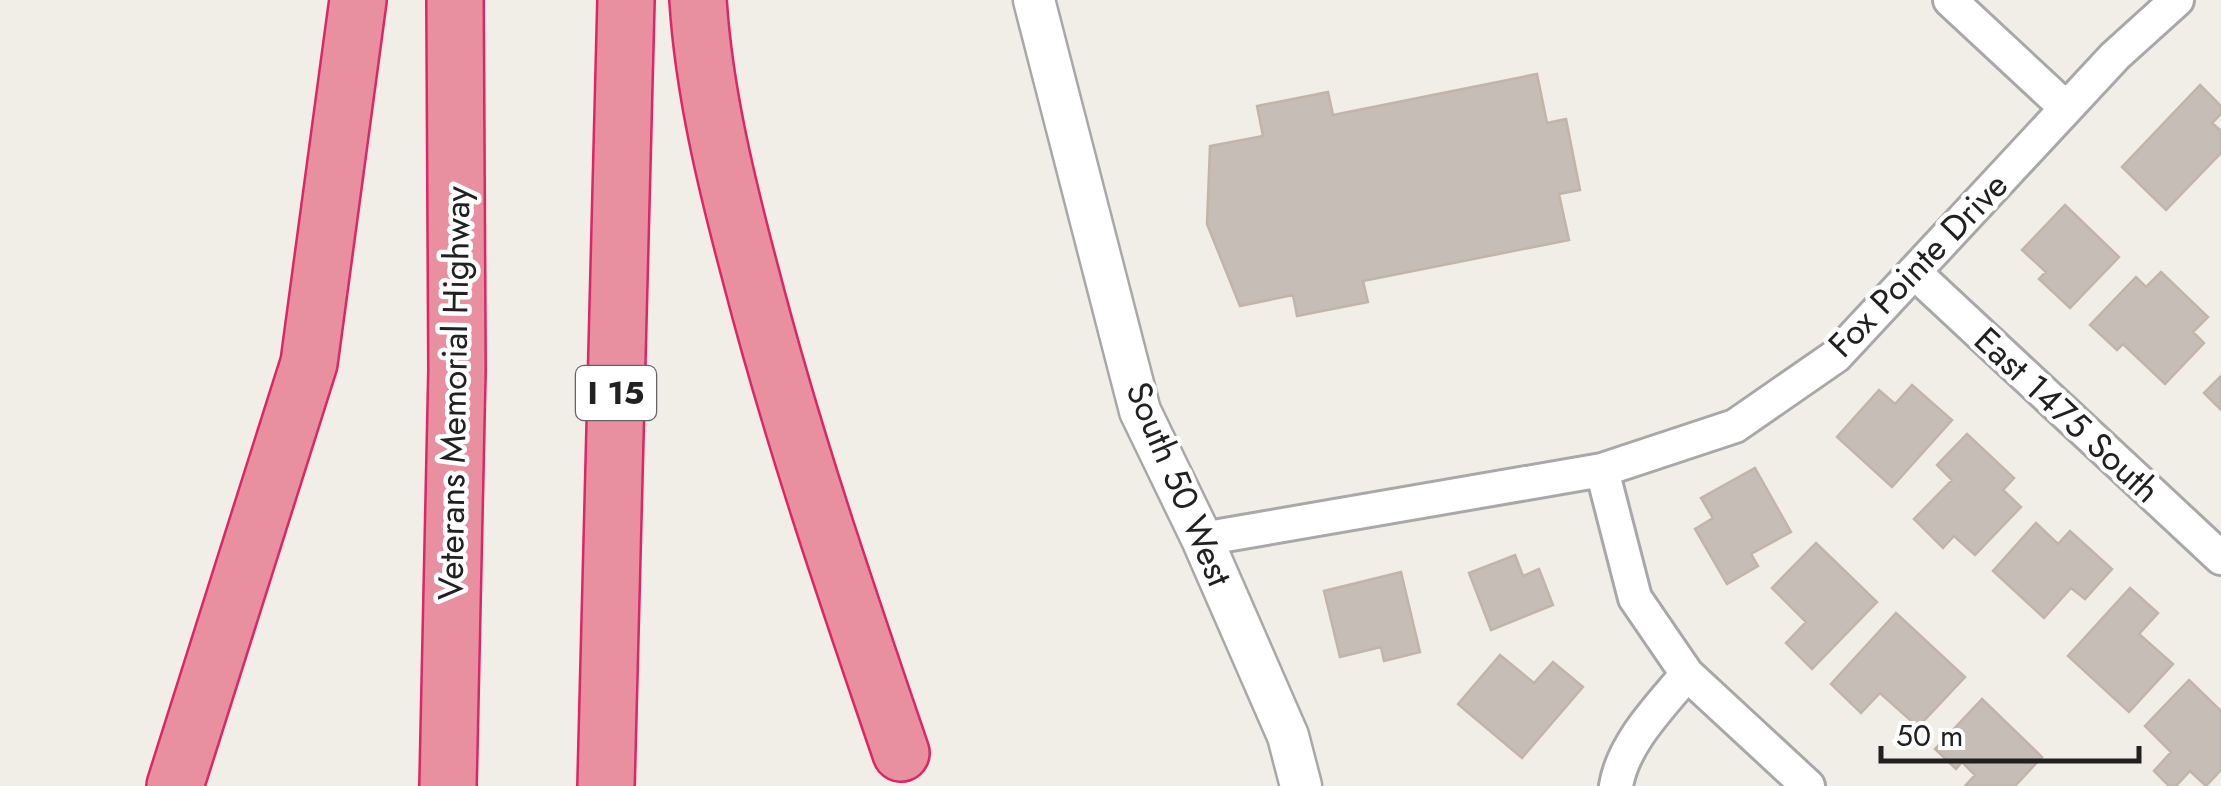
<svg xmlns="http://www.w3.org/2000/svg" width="2221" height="786" font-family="Jost,sans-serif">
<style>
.building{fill:#c6bdb6;stroke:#c3b4a9;stroke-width:2.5}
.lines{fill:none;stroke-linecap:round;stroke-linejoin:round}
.minor-casing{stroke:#a8a8a8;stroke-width:38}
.tertiary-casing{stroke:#a8a8a8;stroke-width:45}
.motorway-casing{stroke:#dd2666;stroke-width:60}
.minor{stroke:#fff;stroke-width:32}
.tertiary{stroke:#fff;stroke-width:40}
.motorway{stroke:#e88fa0;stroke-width:55}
.labels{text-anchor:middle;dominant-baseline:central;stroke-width:9;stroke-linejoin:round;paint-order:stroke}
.shield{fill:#fff;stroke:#646464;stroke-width:2.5}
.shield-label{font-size:32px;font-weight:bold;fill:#212121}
.street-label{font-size:35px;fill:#212121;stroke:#fff}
</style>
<rect width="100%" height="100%" fill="#f1eee7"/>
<!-- building -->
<path class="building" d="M1537,74L1547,123L1566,119L1580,190L1559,194L1569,240L1363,281L1368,302L1297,316L1293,295L1240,306L1207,224L1210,146L1263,136L1257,106L1328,92L1333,115Z
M2200,85L2221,106V114L2212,123L2221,131V153L2166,210L2122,167Z
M2065,205L2119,257L2070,308L2039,279L2046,272L2022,250Z
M2161,272L2208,317L2193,332L2204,343L2165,384L2123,344L2117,350L2090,325L2136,277L2146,287Z
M2221,376V410L2204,393Z
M1912,385L1952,420L1892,487L1837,437L1879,390L1895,404Z
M1967,434L2014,478L2003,490L2021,507L1975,555L1954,536L1943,548L1914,519L1952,480L1937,465Z
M1755,468L1791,532L1751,554L1758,566L1727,584L1695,529L1713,518L1701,498Z
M2036,523L2058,544L2070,531L2112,569L2085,599L2071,588L2044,618L1993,571Z
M1816,543L1877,602L1812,669L1786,643L1806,622L1772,588Z
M1515,555L1523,576L1539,569L1553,605L1491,630L1469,573Z
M1401,572L1420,652L1384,661L1381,647L1340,657L1324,591Z
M2130,588L2158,613L2139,634L2173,664L2129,712L2068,656Z
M1896,613L1965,677L1918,727L1880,693L1861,713L1831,684Z
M1500,655L1534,683L1553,662L1583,687L1522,758L1458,704Z
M2189,680L2221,711V770L2206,786L2190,771L2176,786H2169L2154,771L2171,752L2145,726Z
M1982,699L2042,757L2015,786H1965L1975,775L1962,762L1956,769L1935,749Z"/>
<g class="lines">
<!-- minor casing -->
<g class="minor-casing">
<path id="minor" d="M1950,0L2066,108
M1914,272L2221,558
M1602,470L1635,598L1687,674L1808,786
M1202,539L1602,470L1735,426L1836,356L2115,56L2177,0
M1616,786C1623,743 1660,707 1687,674"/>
</g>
<!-- tertiary casing -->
<g class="tertiary-casing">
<path id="tertiary" d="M1034,0L1140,411L1202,539L1288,736L1301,786"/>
</g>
<!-- motorway casing -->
<g class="motorway-casing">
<path id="motorway" d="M698,0C704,93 727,186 751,276C793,438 847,595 901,753
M175,786L309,363L358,0
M448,786L457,370L455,0
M606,786L626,0"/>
</g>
<!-- minor -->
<use href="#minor" class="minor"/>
<!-- tertiary -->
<use href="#tertiary" class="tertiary"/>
<!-- motorway -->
<use href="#motorway" class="motorway"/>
</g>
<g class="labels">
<!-- shield labels -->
<rect class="shield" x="576" y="366" width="80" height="54" rx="8"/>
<g class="shield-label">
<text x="616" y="393">I 15</text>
</g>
<!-- street labels -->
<g class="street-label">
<text transform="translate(1918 265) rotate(-46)">Fox Pointe Drive</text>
<text transform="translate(454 393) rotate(-89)">Veterans Memorial Highway</text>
<text transform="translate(2067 415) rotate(43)">East 1475 South</text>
<text transform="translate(1179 484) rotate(67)">South 50 West</text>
</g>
</g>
<!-- scale -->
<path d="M1881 746v15h258v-15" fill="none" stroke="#212121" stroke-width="5"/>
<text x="1896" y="746" font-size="30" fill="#212121" stroke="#ffffff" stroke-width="8" paint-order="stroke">50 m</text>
</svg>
